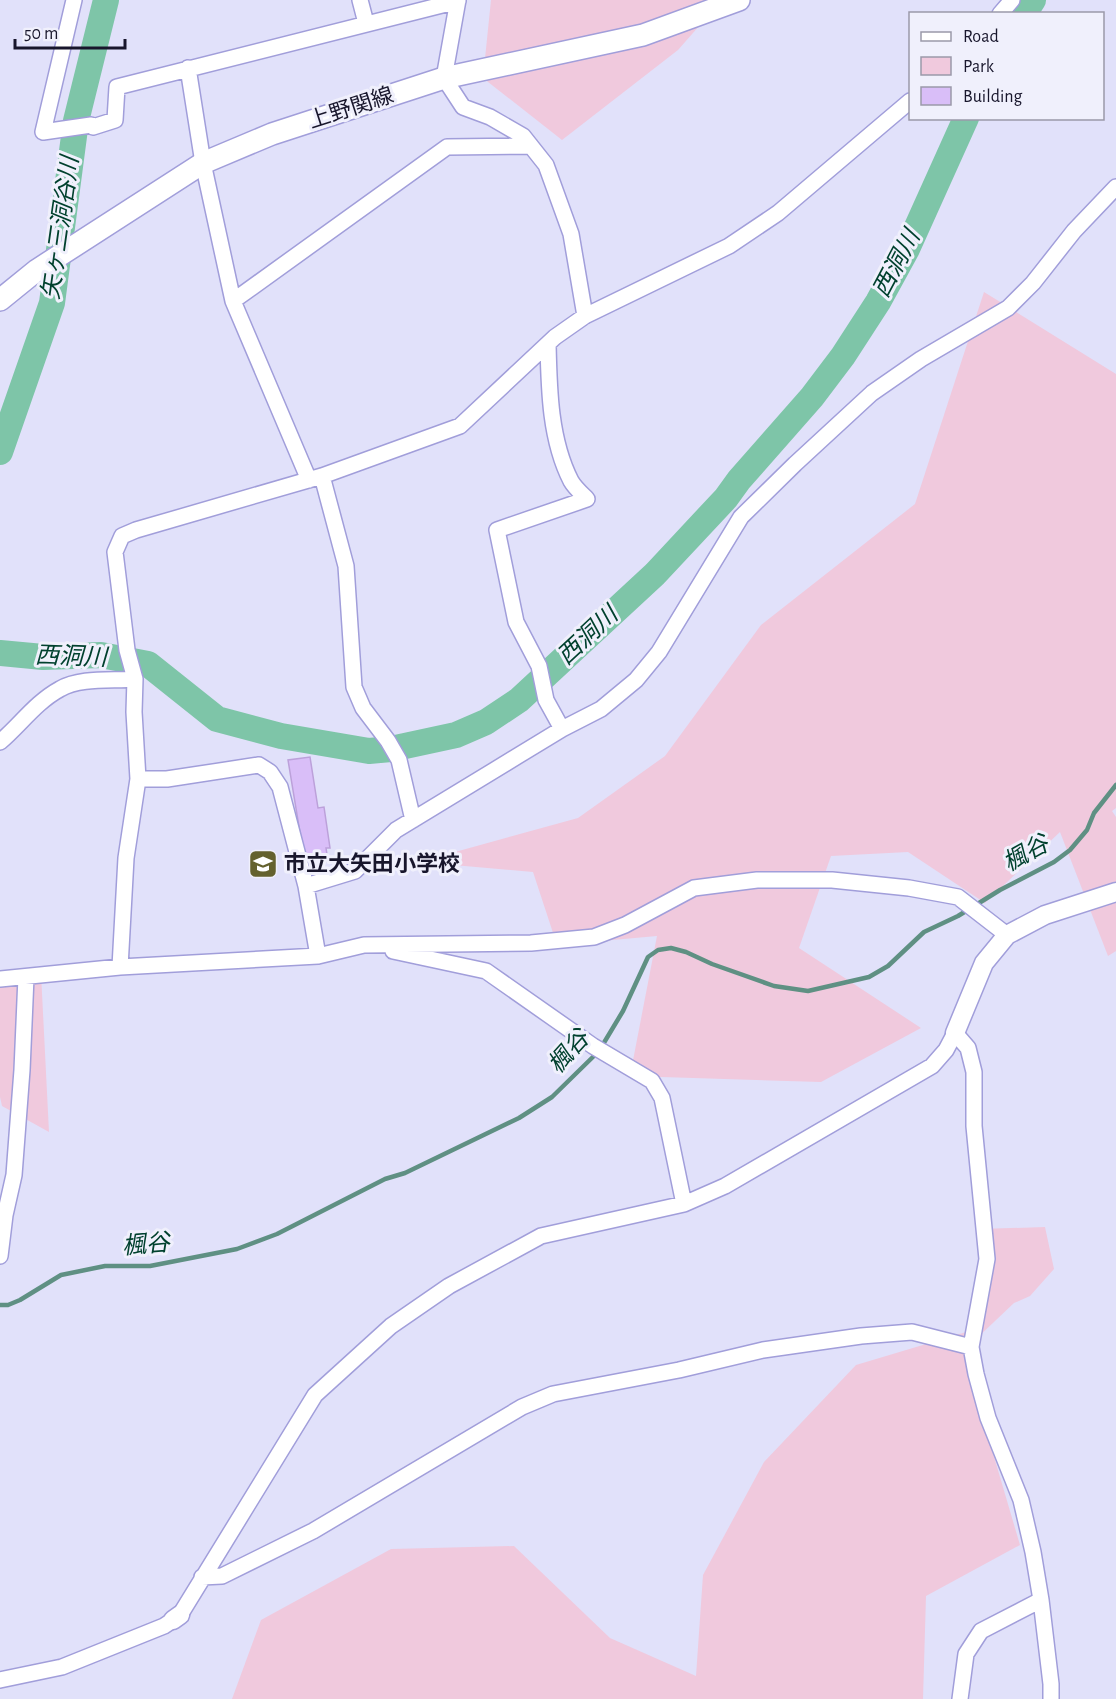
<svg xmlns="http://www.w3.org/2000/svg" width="1116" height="1699" font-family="'Alegreya Sans','Noto Sans JP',sans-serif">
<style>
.green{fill:#f0c9dd}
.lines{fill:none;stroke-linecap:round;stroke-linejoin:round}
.stream{stroke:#5f9083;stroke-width:4.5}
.river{stroke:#7ec5a8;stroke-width:26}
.building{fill:#d9bef8;stroke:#bca1da;stroke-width:1.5}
.minor-casing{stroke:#a19eda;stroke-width:18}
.tertiary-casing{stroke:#a19eda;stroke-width:21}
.secondary-casing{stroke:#a19eda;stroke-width:24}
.minor{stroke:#fff;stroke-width:15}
.tertiary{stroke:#fff;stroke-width:18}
.secondary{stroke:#fff;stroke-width:21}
.labels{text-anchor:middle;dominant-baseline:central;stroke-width:6;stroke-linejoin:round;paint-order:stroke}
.street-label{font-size:22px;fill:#18162c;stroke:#f0f0fc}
.poi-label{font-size:22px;font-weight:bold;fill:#18162c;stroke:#f0f0fc;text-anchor:start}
.water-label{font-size:24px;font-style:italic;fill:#01412e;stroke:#f0f0fc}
</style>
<rect width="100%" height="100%" fill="#e1e1fa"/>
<!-- green -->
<path class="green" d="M491,0H722L678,50L562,140L483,78Z
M984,292L1116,374V808L1112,811L1116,817V951L1108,956L1060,832L985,903L908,852L831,856L799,948L921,1028L821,1082L630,1076L657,936L557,945L533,872L419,862L578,818L665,756L761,625L915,504Z
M41,973L49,1132L2,1106L0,1097V974Z
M1045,1227L1054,1269L1030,1296L1014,1303L975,1340L982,1260L980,1229Z
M973,1330L970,1375L1020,1545L926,1596L923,1699H232L261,1620L391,1549L514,1546L610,1638L696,1676L703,1575L764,1462L856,1365Z"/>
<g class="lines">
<!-- stream -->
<path class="stream" d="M0,1305H8L20,1300L61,1275L105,1266H150L237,1249L277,1234L385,1179L405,1173L519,1118L552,1097L599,1051L623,1011L648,957L658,950L671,948L686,952L712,964L774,986L808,991L869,977L888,966L924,932L958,916L1000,890L1054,862L1070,850L1087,830L1094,813L1116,785"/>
<!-- river -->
<path class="river" d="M1024,14L1033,0
M0,452L52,303L76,121L106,0
M0,653L43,657L101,655L148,664L217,719L281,736L369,751L391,749L456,735L486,722L519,700L655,574L726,498L739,480L812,397L843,356L878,302L907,249L966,118"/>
</g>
<!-- building -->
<path class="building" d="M310,757L318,808L324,807L330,848H326L328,861L321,863L323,872L307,875L288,760Z"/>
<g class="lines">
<!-- minor casing -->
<g class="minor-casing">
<path id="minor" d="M74,0L43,132L91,125L93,127L115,120L117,87L458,1
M360,0L366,23
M458,0L444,78L463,107L490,117L523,136L546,165L571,234L585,316
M1000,14L1012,0
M188,68L203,163L233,301L309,480
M233,301L447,147L531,146
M548,344C549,390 550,440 571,481C575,488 582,494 587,499L497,530L516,622L539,666L546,700L562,729
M322,476L346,566L354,687L363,708L388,741L399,760L413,820
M0,742C20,725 36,702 60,689C80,677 112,681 135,679
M138,779H167L259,765L270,772L280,787L306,886L318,956
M306,886L355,871L396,830L562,729L601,709L636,680L659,652L741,517L795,464L872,393L921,359L1008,308L1033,283L1074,231L1116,187
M393,951L486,971L593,1046L652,1081L662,1098L684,1204
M120,967L126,858L138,779L134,712L135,679L127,650L115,552L122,536L136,530L322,476L460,426L555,337L585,316L729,246L778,213L910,101
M0,979L120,967L318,956L364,945L531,943L594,937L625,925L694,888L757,880H832L909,888L958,897L1007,935
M0,1256L5,1215L14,1175L22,1070L26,977
M202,1577L222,1576L313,1531L522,1407L553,1394L679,1370L763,1350L861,1336L912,1332L971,1347
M180,1615L315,1395L391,1326L449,1286L541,1236L684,1204L725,1186L932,1066L946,1050L955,1033L968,1048L974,1072V1126L987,1259L971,1347L976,1374L988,1418L1021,1500L1033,1552L1041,1600L1051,1684V1699
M0,1680L62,1667L164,1626L173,1620
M960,1699L966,1654L981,1631L1041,1600"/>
</g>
<!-- tertiary casing -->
<g class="tertiary-casing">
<path id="tertiary" d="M955,1033L984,963L1007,935L1045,915L1116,892
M173,1620L180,1615"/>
</g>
<!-- secondary casing -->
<g class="secondary-casing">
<path id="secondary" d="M0,300L37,270L203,163L272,134L444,78L643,35L739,0"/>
</g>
<!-- minor -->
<use href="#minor" class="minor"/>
<!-- tertiary -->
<use href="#tertiary" class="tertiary"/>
<!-- secondary -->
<use href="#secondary" class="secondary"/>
</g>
<!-- icons -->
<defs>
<g id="school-square" transform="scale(1.5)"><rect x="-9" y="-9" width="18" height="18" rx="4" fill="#64612e" stroke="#f0f0fc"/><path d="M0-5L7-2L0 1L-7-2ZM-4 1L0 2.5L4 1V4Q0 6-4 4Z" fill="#fff"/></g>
</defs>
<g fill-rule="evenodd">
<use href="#school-square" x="263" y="864"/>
</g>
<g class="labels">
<!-- street labels -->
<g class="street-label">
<text transform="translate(351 108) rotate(-18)">上野関線</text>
</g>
<!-- poi labels -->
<g class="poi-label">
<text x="284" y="864">市立大矢田小学校</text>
</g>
<!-- water labels -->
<g class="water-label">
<text transform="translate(61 228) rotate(-82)">矢ヶ三洞谷川</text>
<text transform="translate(897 264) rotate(-62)">西洞川</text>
<text transform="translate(588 636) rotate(-43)">西洞川</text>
<text transform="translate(71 657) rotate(2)">西洞川</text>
<text transform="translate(1026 854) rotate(-29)">楓谷</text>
<text transform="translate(569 1052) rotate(-48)">楓谷</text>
<text transform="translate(146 1245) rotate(-5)">楓谷</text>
</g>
</g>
<!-- legend -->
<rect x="909" y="12" width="195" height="108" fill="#f0f0fc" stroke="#9a99a9" stroke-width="1.5"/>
<rect x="921" y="32" width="30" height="9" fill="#ffffff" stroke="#9a99a9" stroke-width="1.5"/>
<text x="963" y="42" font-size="18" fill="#18162c">Road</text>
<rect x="921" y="57" width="30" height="18" fill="#f0c9dd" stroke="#9a99a9" stroke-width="1.5"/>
<text x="963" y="72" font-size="18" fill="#18162c">Park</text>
<rect x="921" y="87" width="30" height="18" fill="#d9bef8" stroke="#9a99a9" stroke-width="1.5"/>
<text x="963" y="102" font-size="18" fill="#18162c">Building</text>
<!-- scale -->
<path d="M15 39v9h110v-9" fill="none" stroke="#18162c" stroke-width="3"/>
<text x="24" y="39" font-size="18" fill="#18162c" stroke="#f0f0fc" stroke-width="4.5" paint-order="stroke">50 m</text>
</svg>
